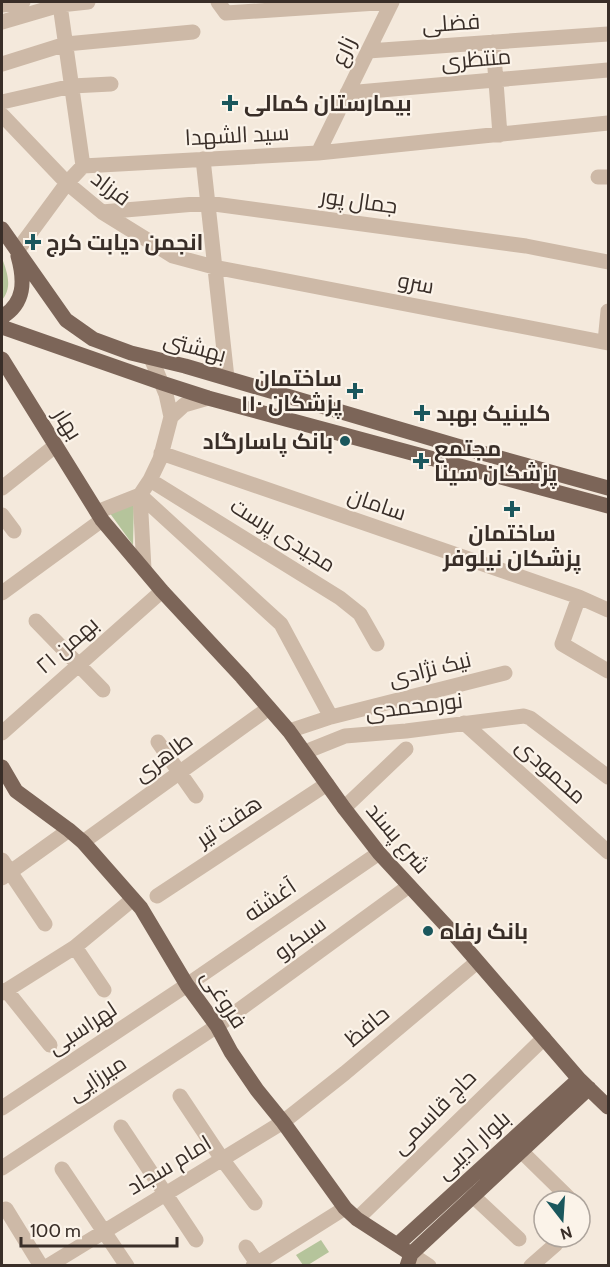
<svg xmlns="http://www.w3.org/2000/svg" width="610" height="1267" font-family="Cabin,Cairo,sans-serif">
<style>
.green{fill:#b5c49b}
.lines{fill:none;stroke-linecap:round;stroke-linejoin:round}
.minor{stroke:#cdb9a7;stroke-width:15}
.major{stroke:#7c6558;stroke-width:15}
.poi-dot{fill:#1a575d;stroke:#fbf3e9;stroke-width:2}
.labels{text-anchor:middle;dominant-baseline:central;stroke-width:4.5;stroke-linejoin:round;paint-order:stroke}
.street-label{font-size:22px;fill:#392e28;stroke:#fbf3e9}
.poi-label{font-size:22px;font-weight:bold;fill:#392e28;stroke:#fbf3e9;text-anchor:start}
</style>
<rect width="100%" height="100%" fill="#f4e9dc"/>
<!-- green -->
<path class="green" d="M2,258C7,272 13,287 2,300Z
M134,500L133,545L109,512Z
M321,1240L329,1252L308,1265H303L296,1255Z"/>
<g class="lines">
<!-- minor -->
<path class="minor" d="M62,2L60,5L83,166
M218,2L226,13L392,2
M2,5L23,2
M2,22L60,5L88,2
M493,42L500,135
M368,51L608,34
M2,64L66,44L193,32
M347,93L608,70
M2,102L72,86L111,84
M2,115L67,183L102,212L173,256L214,267L608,343
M318,153L392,2
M203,159L227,378
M83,166L318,153L608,123
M598,177H608
M102,212L207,203L526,246L608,262
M17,251L67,183L83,166
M605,342L608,311
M151,358L166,394L171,417
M161,453L579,597L608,610
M150,480L340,598L360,614L377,644
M2,488L55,446
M140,495L281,624L331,717
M140,495L144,569
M97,512L140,495L150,480L160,459L171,417L184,405L208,398
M2,515L14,531
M2,593L102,520
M579,597L562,644L608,671
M36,621L103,690
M464,723L608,852
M289,731L331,717L505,673
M2,733L162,591
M158,742L196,796
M305,752L345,736L406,731L524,716L530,718L608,777
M344,808L406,749
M83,842L269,708
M2,860L45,924
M2,878L69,830
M157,896L327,784
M75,947L104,990
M6,990L50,1045
M2,993L75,947L133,899
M180,1096L222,1159L255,1203
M2,1108L187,985L379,853
M121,1127L196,1240
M521,1151L570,1199
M2,1168L217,1026L409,886
M62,1169L127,1266
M473,1196L519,1239
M6,1209L41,1266
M357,1219L544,1038
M246,1247L259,1266
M411,1254L429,1266
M48,1266L283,1122L345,1073L477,962
M253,1266L345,1208
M531,1266L556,1244"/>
<!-- major -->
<path class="major" d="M2,229L66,320L93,339L131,353L185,366L457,446L608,488
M2,317C25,303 25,281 18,256
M2,327L162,383L208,398L608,506
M2,359L102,520L162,591L242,677L289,731L344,808L379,853L452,932L579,1079L608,1107
M2,767L16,791L69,830L83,842L141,908L187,985L217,1026L231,1052L257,1090L283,1122L345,1208L357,1219L411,1254
M397,1245L579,1079
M407,1266L411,1254L589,1088"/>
</g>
<!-- markers -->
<g class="poi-dot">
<path d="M227 94h6v6h6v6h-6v6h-6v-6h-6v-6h6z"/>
<path d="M30 233h6v6h6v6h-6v6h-6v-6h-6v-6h6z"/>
<path d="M352 382h6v6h6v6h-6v6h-6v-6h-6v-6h6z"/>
<path d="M419 404h6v6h6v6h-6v6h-6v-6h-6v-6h6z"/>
<circle cx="345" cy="441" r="6"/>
<path d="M418 452h6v6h6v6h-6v6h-6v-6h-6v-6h6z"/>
<path d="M509 500h6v6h6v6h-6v6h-6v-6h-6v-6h6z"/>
<circle cx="428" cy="931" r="6"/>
</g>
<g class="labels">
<!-- street labels -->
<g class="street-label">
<text transform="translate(451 23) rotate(-4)">فضلی</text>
<text transform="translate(343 51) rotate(-64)">زارع</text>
<text transform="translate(476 59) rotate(-5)">منتظری</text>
<text transform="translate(237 135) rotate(-3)">سید الشهدا</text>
<text transform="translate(111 188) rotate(37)">فرزاد</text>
<text transform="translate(359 201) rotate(8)">جمال پور</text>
<text transform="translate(416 283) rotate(11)">سرو</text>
<text transform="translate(195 347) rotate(15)">بهشتى</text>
<text transform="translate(68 424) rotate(58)">بهار</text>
<text transform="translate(377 504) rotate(19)">سامان</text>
<text transform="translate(283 535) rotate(32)">مجیدی پرست</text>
<text transform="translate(67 645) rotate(-41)">۲۱ بهمن</text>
<text transform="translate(430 669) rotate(-14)">نیک نژادی</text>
<text transform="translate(414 706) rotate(-7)">نورمحمدی</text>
<text transform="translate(163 757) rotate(-36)">طاهری</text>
<text transform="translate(551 771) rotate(42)">محمودی</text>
<text transform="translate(229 821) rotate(-34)">هفت تیر</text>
<text transform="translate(398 838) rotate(50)">شرع پسند</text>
<text transform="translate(270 900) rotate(-34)">آغشته</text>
<text transform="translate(300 938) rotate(-36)">سبکرو</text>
<text transform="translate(224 999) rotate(57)">فروغی</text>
<text transform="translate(367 1026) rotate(-40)">حافظ</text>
<text transform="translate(82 1028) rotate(-33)">لهراسبی</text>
<text transform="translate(97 1078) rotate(-33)">میرزایی</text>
<text transform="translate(434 1112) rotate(-45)">حاج قاسمی</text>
<text transform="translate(473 1145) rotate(-42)">بلوار ادیبی</text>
<text transform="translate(169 1165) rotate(-31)">امام سجاد</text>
</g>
<!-- poi labels -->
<g class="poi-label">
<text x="244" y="103">بیمارستان کمالی</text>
<text x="46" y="242">انجمن دیابت کرج</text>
<text x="342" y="378" text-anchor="end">ساختمان<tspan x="342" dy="25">پزشکان ۱۱۰</tspan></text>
<text x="436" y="413">کلینیک بهبد</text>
<text x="333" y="441" text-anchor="end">بانک پاسارگاد</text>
<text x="434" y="448">مجتمع<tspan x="434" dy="25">پزشکان سینا</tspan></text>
<text x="512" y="533" text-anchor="middle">ساختمان<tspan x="512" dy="25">پزشکان نیلوفر</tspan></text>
<text x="440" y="931">بانک رفاه</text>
</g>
</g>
<!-- border -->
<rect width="610" height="1267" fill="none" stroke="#392e28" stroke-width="6"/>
<!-- north arrow -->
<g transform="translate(562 1219) rotate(163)"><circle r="28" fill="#fbf3e9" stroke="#ada49c" stroke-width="1.5"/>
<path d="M0-4.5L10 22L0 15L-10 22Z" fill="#1a575d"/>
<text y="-9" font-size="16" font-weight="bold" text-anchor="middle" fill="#392e28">N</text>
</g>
<!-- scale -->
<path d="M21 1237v9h156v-9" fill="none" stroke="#392e28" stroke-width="3"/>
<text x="30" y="1237" font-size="18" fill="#392e28" stroke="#fbf3e9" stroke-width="4.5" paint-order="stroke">100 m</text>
</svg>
